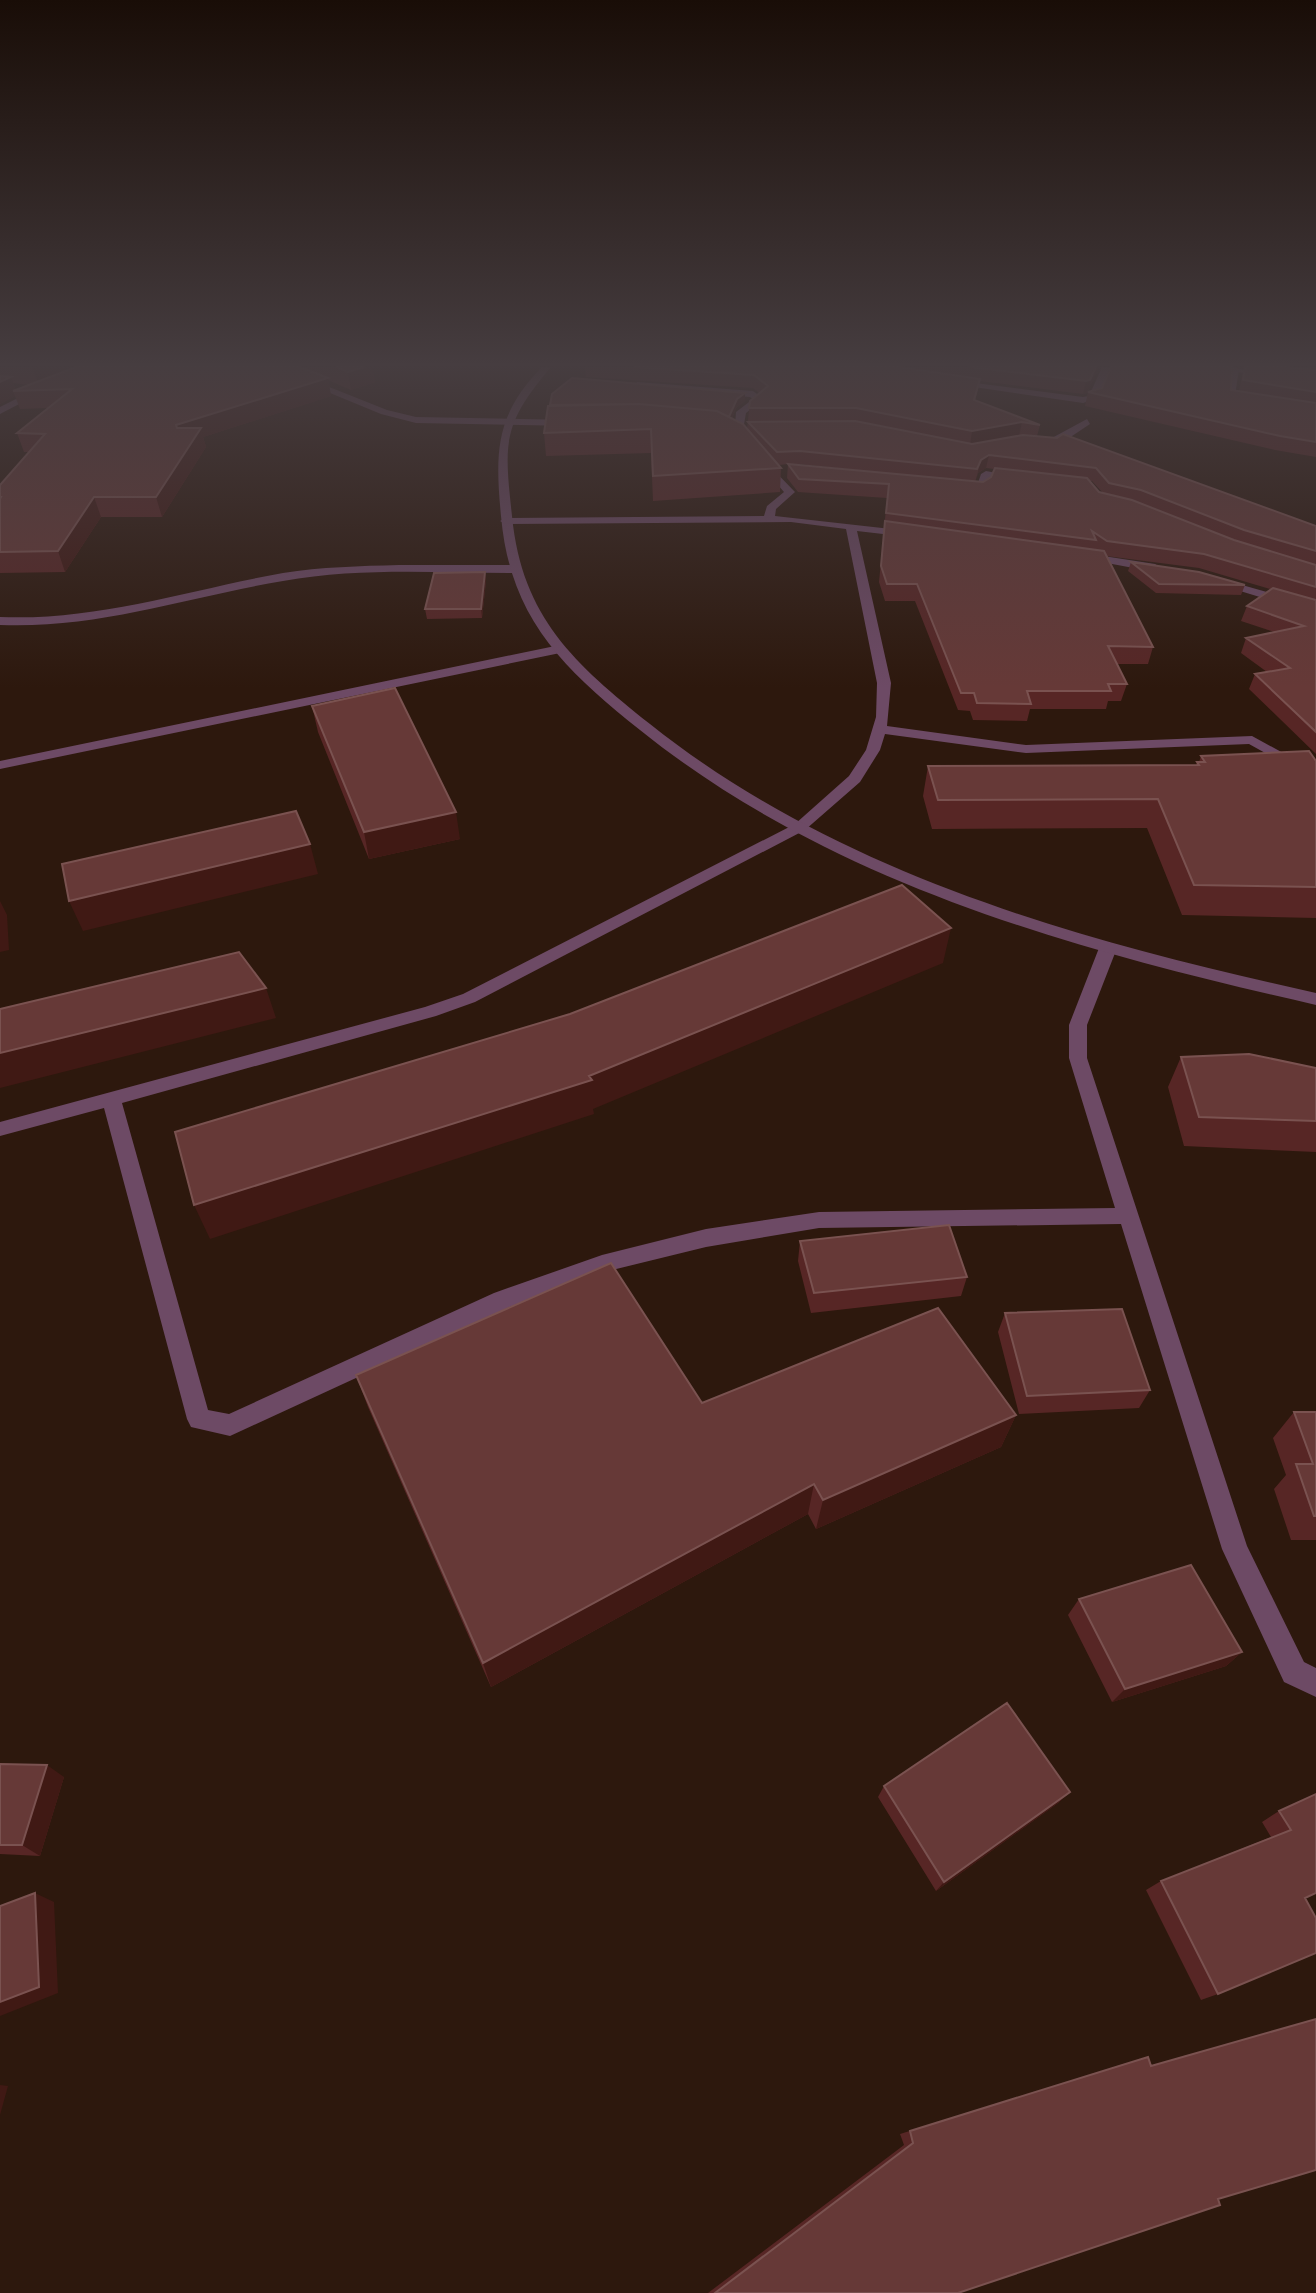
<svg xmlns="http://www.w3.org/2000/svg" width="1316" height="2293" font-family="Roboto,sans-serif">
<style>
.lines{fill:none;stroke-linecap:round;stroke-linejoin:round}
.minor{fill:#6d4a65;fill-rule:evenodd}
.tertiary{fill:#6d4a65;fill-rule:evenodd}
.wall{fill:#572625;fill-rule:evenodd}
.shaded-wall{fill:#401914}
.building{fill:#663937;stroke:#7a5250;stroke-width:2}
</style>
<rect width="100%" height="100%" fill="#2d180d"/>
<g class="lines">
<!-- minor -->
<path class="minor" d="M267,367H279L387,410L416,417L573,420L578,423L573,426L416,423L381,414Z
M1102,367H1110L1098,398L1083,403L947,383L952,380L1083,397L1089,396Z
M1232,367L1239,369L1235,396L1251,399V403L1225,398Z
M637,382L753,391L764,399L746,413L743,430L731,434L726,431L735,426L736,412L753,399L750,397L634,387Z
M36,389L44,391L0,414V407Z
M1087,419L1090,424L1054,448L1039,445Z
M763,459L795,492L776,509L775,516L909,531L915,534L909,537L857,531L891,683L887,726L1026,745L1252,736L1316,771V781L1249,744L1026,753L885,734L880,750L860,782L805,830L475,1002L436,1016L122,1103L208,1410L229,1414L494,1293L602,1255L706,1229L819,1212L1115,1208L1069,1058V1025L1099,948L1108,942L1117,948L1087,1025V1058L1247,1546L1304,1662L1316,1668V1697L1284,1682L1222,1549L1121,1224L819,1228L706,1247L604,1272L510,1307L230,1436L191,1427L187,1419L104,1108L0,1136V1122L425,1007L463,994L795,824L849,776L866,750L876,717L877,683L846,529L791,522L506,524L500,521L506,518L764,516L767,506L784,492L758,462Z
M986,471L1023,478L1018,481L990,478L986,490L981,493L957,488L962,485L977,486L981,474Z
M1084,553L1155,564L1161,568L1155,572L1080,558L1078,556Z
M399,565H515L521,569L515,573C438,573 359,567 283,581C188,597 98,629 0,625V617C98,621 188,590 283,573C321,567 360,566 399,565Z
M1214,577L1316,606V614L1214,583Z
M560,645L566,649L565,652L0,769V761Z"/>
<!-- tertiary -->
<path class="tertiary" d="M542,367H551C502,425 504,442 512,516C522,618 575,664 650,724C841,876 1082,941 1316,993V1005C1079,951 833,885 640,730C564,669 510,619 501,516C495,452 495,415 542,367Z
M1215,367L1316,375V381L1219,370Z"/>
</g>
<!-- wall -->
<path class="wall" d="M0,367H372L375,382L351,390L328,380L331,396L203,437L206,447L162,517H101L65,572L0,573V485L29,452H24L17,433L47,408L20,409L15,396L0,404ZM13,383L29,385L16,390Z
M585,367H1099L1087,393L1083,394L980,381L975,401L1040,425L1037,436L1316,526V754L1249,689L1255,674L1267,672L1241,653L1246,638L1274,632L1241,621L1247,606L1270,589L1199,568L1106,556L1153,647L1148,664H1117L1127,684L1121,701H1108L1106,709H1030L1027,721L973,720L970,711L958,710L915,601H885L879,582L887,498L798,492L787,478L788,464L779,465L781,468L780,492L653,501L651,453L546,456L544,433L745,393V401L736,408L732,419L747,429L750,401L759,393L753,388L586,377ZM789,464H799L895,474ZM986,468L994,469L991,477L983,482H975L978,473ZM1089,481H1092L1103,493L1099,492Z
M1244,367H1316V457L1275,450L1085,406L1088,392L1102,388L1231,390L1239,391Z
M1131,562L1245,585L1241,595L1156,593L1128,571Z
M485,572L486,581L482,618L427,619L425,609Z
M312,706L460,839L369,859L318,732Z
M1201,756L1316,761V918L1182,915L1147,828L932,829L923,796L928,766L1196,765L1197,762H1199Z
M1181,1057L1316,1068V1152L1184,1146L1168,1087Z
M800,1241L967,1277L961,1296L811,1313L798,1261Z
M1005,1313L1150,1390L1139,1408L1019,1414L998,1332Z
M356,1375L702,1403L1016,1415L1001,1447L816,1529L808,1514L491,1687L368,1407Z
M1294,1412H1316V1540H1291L1274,1489L1286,1475L1273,1438Z
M1079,1599L1242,1652L1226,1666L1112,1702L1068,1615Z
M0,1764L64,1777L40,1856L0,1854Z
M884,1786L1070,1792L1058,1803L936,1891L878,1797Z
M1316,1794L1218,1994L1201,2000L1146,1890L1161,1881L1271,1837L1262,1822L1279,1811Z
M1148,2057L1151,2066L1218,2199L958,2293H708L904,2145L900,2134Z"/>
<!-- shaded-wall -->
<path class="shaded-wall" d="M36,367H119L39,386L33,368Z
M364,367H372L375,382L351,390L348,372Z
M1096,367H1099L1087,393L1083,394L1086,381Z
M11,377L16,391H13L15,396L0,404V381Z
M328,378L331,396L203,437L206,447L162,517L156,497L181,444L176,425Z
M745,393V401L736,408L729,426V417L737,399Z
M1022,422L1019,436L970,445L972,431Z
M989,455L986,468L978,473L975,483L981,460Z
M94,497L101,517L65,572L58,551Z
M485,572L486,581L482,618L481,609Z
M456,812L460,839L369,859L364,832Z
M310,844L318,874L83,931L69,901Z
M0,901L7,915L9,950L0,952Z
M951,928L943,963L593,1109L594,1114L210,1239L194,1205L589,1076Z
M266,988L276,1018L0,1088V1053Z
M1016,1415L1001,1447L816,1529L823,1500Z
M814,1484L808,1514L491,1687L483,1663Z
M1242,1652L1226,1666L1112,1702L1125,1689Z
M47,1765L64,1777L40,1856L22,1845Z
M1070,1792L1058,1803L936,1891L944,1882Z
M35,1893L54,1902L58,1993L0,2016V2002Z
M0,2085L8,2086L0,2115Z"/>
<!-- building -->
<path class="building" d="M76,367H300L328,378L176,425L177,428H201L156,497H94L58,551L0,552V499L1,497H0V485L45,434L17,433L72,389L13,391Z
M336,367H364L348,372Z
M634,367H899L980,379L974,400L1040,425L1022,422L972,431L856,408H749L750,401L768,386L754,375Z
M970,367H1096L1090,380L1086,381Z
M1111,367H1232L1231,390L1316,403V442L1280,436L1088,392L1102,388Z
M1245,367H1284L1316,370V392L1243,380Z
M0,376L11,377L0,382Z
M572,378L745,393L737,399L729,417L717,411L639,404L550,405L552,394Z
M639,404L717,411L743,424L781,468L653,476L651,429L544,433L548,406Z
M855,421L972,444L1023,435L1057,438L1063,434L1316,526V551L1244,530L1141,490L1109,483L1096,468L989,455L981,460L977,469L800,451L777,452L748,422Z
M788,464L983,482L991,477L995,468L1087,478L1099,492L1132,500L1234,540L1316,565V587L1204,554L1107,541L1092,531L1096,540L886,513L889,484L799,479Z
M885,521L1104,551L1153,647L1108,646L1127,684H1108L1111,691H1027L1031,704L977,703L974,693H961L917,584H887L881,566Z
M1131,562L1199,572L1245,585L1159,584Z
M485,572L481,609H425L434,573Z
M1273,588L1316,600V732L1255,674L1290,668L1246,638L1304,626L1247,606Z
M395,688L456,812L364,832L312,706Z
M1309,751L1316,761V887L1194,885L1158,799L938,800L928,766L1199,765L1197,762H1205L1201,756Z
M296,811L310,844L69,901L62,864Z
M902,885L951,928L589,1076L592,1080L194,1205L175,1132L570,1014Z
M239,952L266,988L0,1053V1009Z
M1249,1054L1316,1068V1121L1199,1117L1181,1057Z
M949,1225L967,1277L814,1293L800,1241Z
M611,1263L702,1403L938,1308L1016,1415L823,1500L814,1484L483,1663L356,1375Z
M1122,1309L1150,1390L1027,1396L1005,1313Z
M1294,1412H1316V1516H1314L1296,1464H1313Z
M1191,1565L1242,1652L1125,1689L1079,1599Z
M1007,1703L1070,1792L944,1882L884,1786Z
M0,1764L47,1765L22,1845H0Z
M1316,1794V1893L1305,1898L1316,1918V1953L1218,1994L1161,1881L1291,1830L1279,1811Z
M35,1893L39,1987L0,2002V1906Z
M1316,2019V2170L1218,2199L1220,2205L958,2293H715L913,2143L910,2131L1148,2057L1151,2066Z"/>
<!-- sky -->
<linearGradient id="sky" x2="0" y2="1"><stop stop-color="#190d07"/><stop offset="0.53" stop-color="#463d40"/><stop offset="1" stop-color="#463d40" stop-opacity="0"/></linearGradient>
<rect width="1316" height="688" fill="url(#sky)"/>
</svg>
